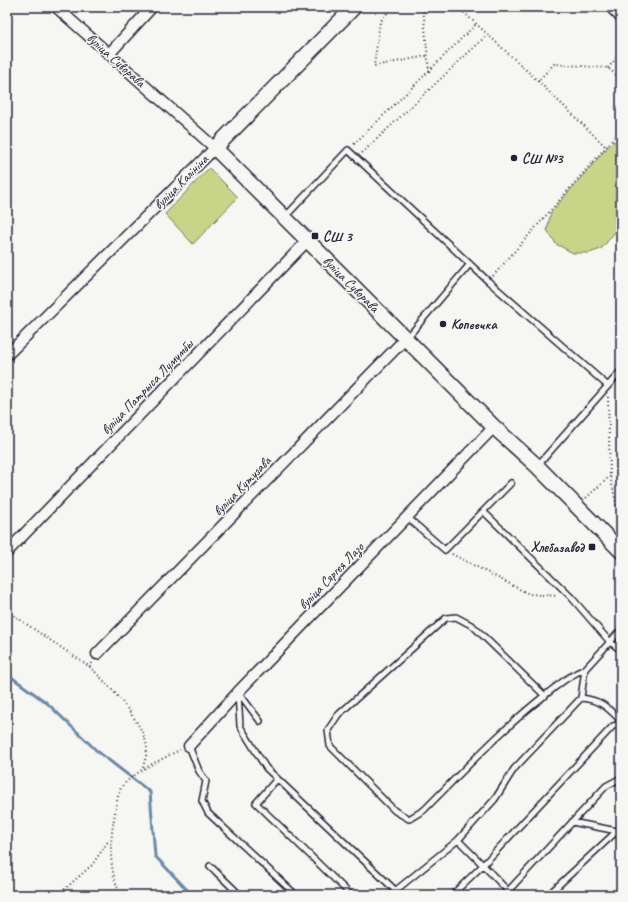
<svg xmlns="http://www.w3.org/2000/svg" width="628" height="902" font-family="Caveat,sans-serif">
<style>
.green{fill:#c8d488;stroke:#757b62}
.lines{fill:none;stroke-linecap:round;stroke-linejoin:round}
.stream{stroke:#698aac;stroke-width:3}
.lane-casing{stroke:#22223b;stroke-width:8}
.street-casing{stroke:#22223b;stroke-width:13}
.secondary-casing{stroke:#22223b;stroke-width:17}
.path{stroke:#22223b;stroke-width:2;stroke-dasharray:1 3;stroke-linecap:butt}
.lane{stroke:#f6f6f2;stroke-width:5}
.street{stroke:#f6f6f2;stroke-width:10}
.secondary{stroke:#f6f6f2;stroke-width:14}
.poi-dot{fill:#22223b;stroke:#f6f6f2;stroke-width:1.5}
.labels{text-anchor:middle;dominant-baseline:central;stroke-width:3;stroke-linejoin:round;paint-order:stroke}
.street-label{font-size:14px;fill:#22223b;stroke:#f6f6f2}
.poi-label{font-size:14px;font-weight:bold;fill:#22223b;stroke:#f6f6f2;text-anchor:start}
</style>
<rect width="100%" height="100%" fill="#f6f6f2"/>
<filter id="ink" filterUnits="userSpaceOnUse"><feTurbulence type="fractalNoise" baseFrequency=".025" numOctaves="2"/><feDisplacementMap in="SourceGraphic" scale="8" xChannelSelector="R" yChannelSelector="G"/><feConvolveMatrix kernelMatrix="1 2 1 2 8 2 1 2 1" color-interpolation-filters="sRGB"/></filter>
<g filter="url(#ink)">
<!-- green -->
<path class="green" d="M621,141V225L601,249L589,253H573L556,244L547,230L551,212L612,142Z
M209,168L238,197L193,244L165,214Z"/>
<g class="lines">
<!-- stream -->
<path class="stream" d="M7,674L47,703L97,751L150,792L155,856L192,895"/>
<!-- lane casing -->
<g class="lane-casing">
<path id="lane" d="M607,7L621,21
M285,217L348,150L488,281L608,386
M407,338L470,264
M538,465L621,371
M484,512L571,597L610,642L621,650
M407,517L445,550L511,483
M238,693L240,726L266,768L395,890
M239,693L260,721
M545,696L473,626L456,617L446,618L338,715L328,730L330,746L395,811L409,819L424,810C463,771 501,730 544,696C557,686 569,675 585,669
M581,698C601,700 607,707 621,721
M189,746L199,771L206,781L202,801L208,813L296,895
M277,779L256,803L351,895
M572,822L617,831
M621,827L617,831L621,835
M210,866L240,895
M508,891L606,786L621,778
M390,895L458,840L495,799L514,769L581,698L585,669L621,630
M452,895L483,865L458,840
M504,895L508,891L483,865L613,726L621,724
M548,895L617,831"/>
</g>
<!-- street casing -->
<g class="street-casing">
<path id="street" d="M109,54L152,7
M7,355L215,148L56,7
M7,552L307,241
M97,654L406,338
M189,746L238,692L494,427"/>
</g>
<!-- secondary casing -->
<g class="secondary-casing">
<path id="secondary" d="M354,7L215,148L494,427L537,466L621,551"/>
</g>
<!-- path -->
<path class="path" d="M392,7L380,22L374,66L427,56
M458,7L538,81L554,64L608,68L621,79
M608,68L621,53
M429,71L476,24
M538,81L606,147
M354,144L429,71L423,7
M362,153L487,35
M493,276L621,130
M608,397L610,476L621,525
M586,498L610,476
M452,554L529,594L558,596
M7,611L90,667
M92,663L90,667C108,684 145,724 147,748C147,755 144,763 142,770
M58,895L92,865L109,840
M121,895C107,868 110,838 116,808C117,801 118,791 123,785C139,769 160,760 180,750"/>
<!-- lane -->
<use href="#lane" class="lane"/>
<!-- street -->
<use href="#street" class="street"/>
<!-- secondary -->
<use href="#secondary" class="secondary"/>
</g>
</g>
<!-- markers -->
<g class="poi-dot">
<circle cx="514" cy="158" r="4"/>
<rect x="311" y="232" width="8" height="8" rx="2"/>
<circle cx="443" cy="324" r="4"/>
<rect x="588" y="543" width="8" height="8" rx="2"/>
</g>
<g class="labels">
<!-- street labels -->
<g class="street-label">
<text transform="translate(116 60) rotate(42)">вуліца Суворава</text>
<text transform="translate(181 182) rotate(-45)">вуліца Калініна</text>
<text transform="translate(351 284) rotate(45)">вуліца Суворава</text>
<text transform="translate(147 387) rotate(-46)">вуліца Патрыса Лумумбы</text>
<text transform="translate(242 486) rotate(-46)">вуліца Кутузава</text>
<text transform="translate(331 576) rotate(-46)">вуліца Сяргея Лазо</text>
</g>
<!-- poi labels -->
<g class="poi-label">
<text x="522" y="158">СШ №3</text>
<text x="323" y="236">СШ 3</text>
<text x="451" y="324">Копеечка</text>
<text x="584" y="547" text-anchor="end">Хлебазавод</text>
</g>
</g>
<!-- margin -->
<rect width="628" height="902" fill="none" stroke="#f6f6f2" stroke-width="24"/>
<rect x="12" y="12" width="604" height="878" fill="none" stroke="#22223b" stroke-width="1.5" filter="url(#ink)"/>
</svg>
